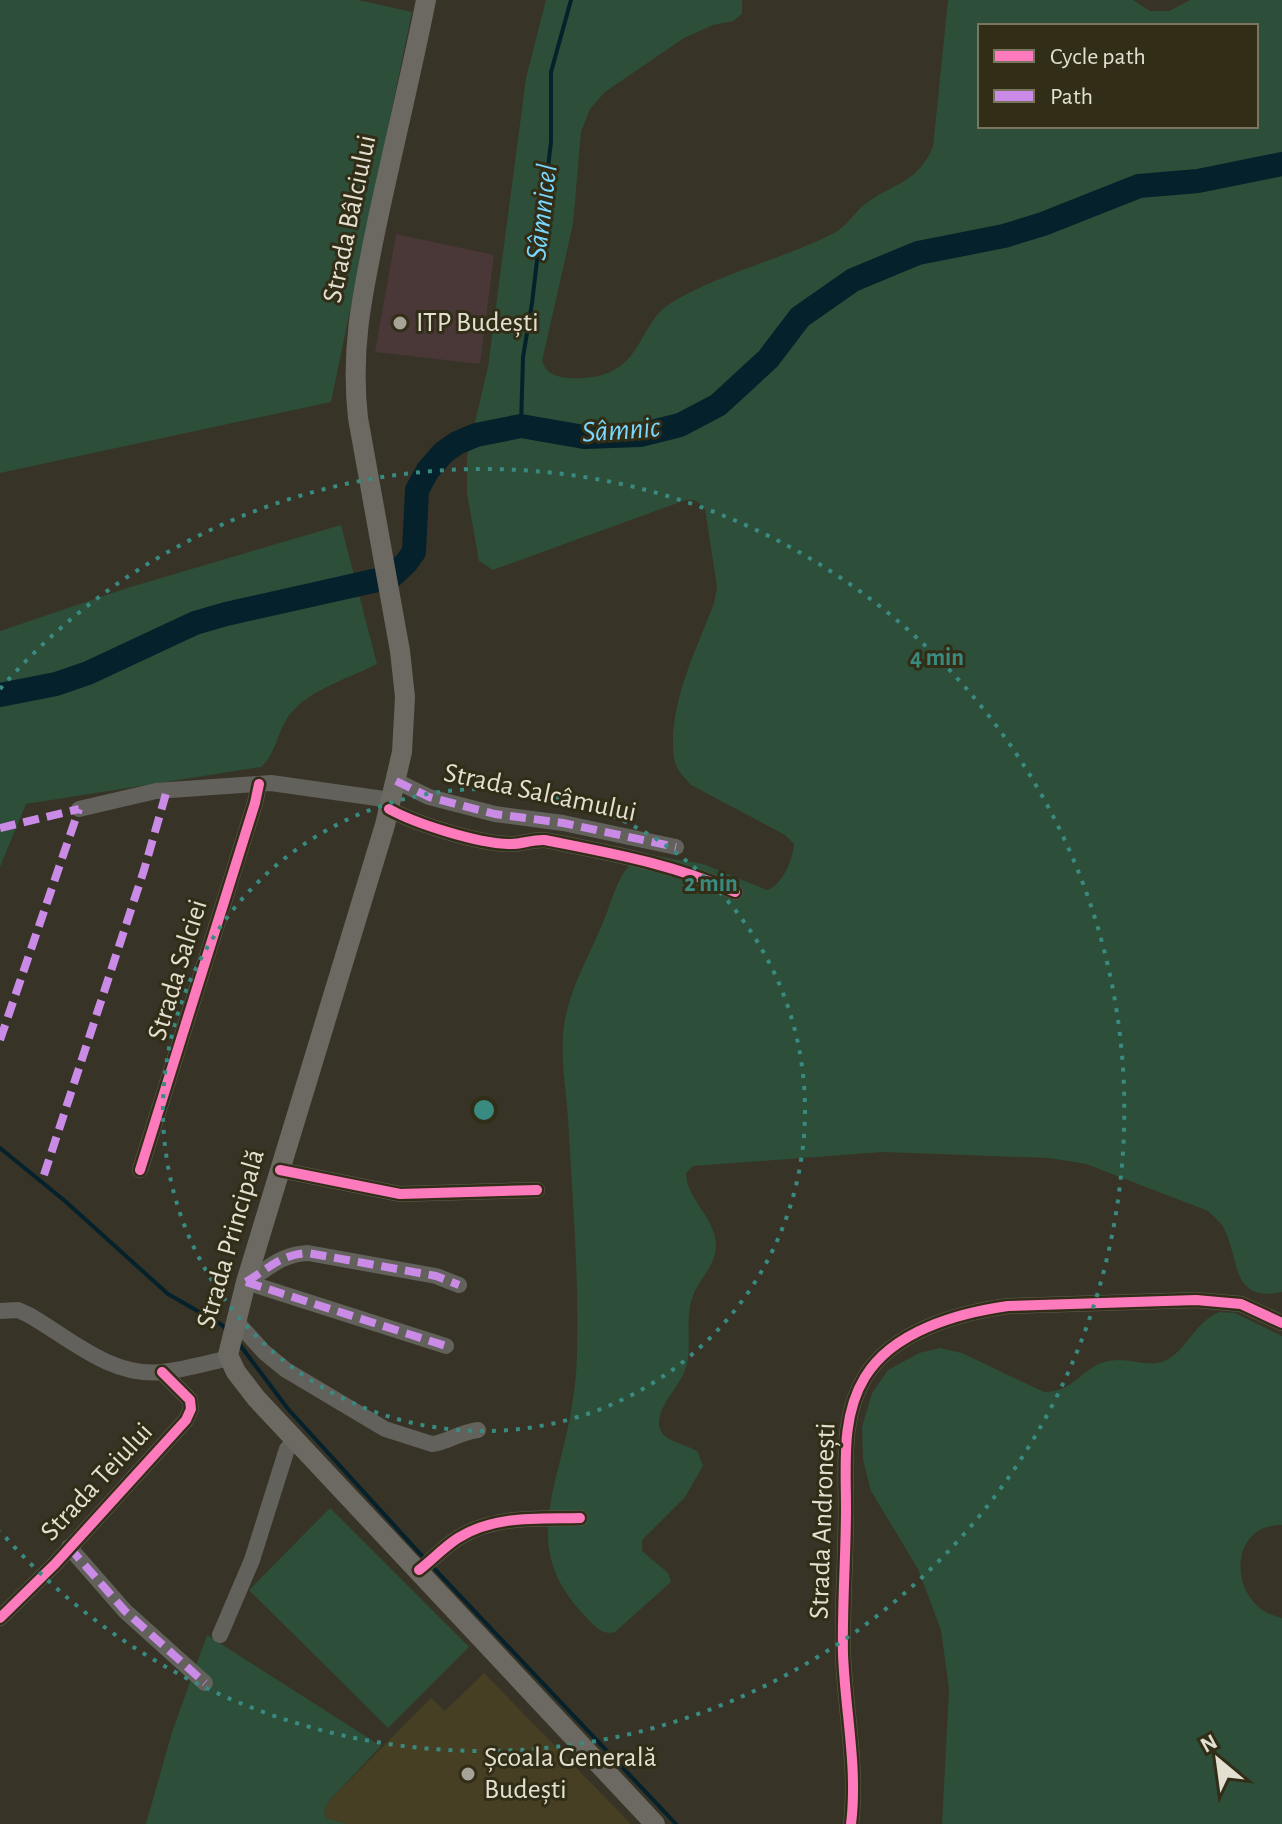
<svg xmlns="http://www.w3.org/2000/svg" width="1282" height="1824" font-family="'Alegreya Sans',sans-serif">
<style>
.built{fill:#463f23}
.industrial{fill:#4a3839}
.green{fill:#2d4e38;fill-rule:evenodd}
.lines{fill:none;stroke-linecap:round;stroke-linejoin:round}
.stream{stroke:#05212b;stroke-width:4}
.river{stroke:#05212b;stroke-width:24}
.minor{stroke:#62615c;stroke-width:16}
.major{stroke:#6b6961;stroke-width:20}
.quiet{stroke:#ca8be6;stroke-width:8;stroke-dasharray:16 8;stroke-linecap:butt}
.cycleway-casing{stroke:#322d16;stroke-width:15}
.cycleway{stroke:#fd7abc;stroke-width:10}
.ring{fill:none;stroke:#398b82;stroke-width:4;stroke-dasharray:4 8}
.poi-dot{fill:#a7a396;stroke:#322d16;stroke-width:3}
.labels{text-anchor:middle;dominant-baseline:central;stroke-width:6;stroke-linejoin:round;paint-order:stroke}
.street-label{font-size:28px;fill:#e3e0d2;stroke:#322d16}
.poi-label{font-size:28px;fill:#e3e0d2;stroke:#322d16;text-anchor:start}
.water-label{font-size:30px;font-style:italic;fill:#78d7fe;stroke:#322d16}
.centre{fill:#398b82;stroke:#322d16;stroke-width:4}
.ring-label{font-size:24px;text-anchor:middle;font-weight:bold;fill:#398b82;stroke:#322d16;stroke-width:6;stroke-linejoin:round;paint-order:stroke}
</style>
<rect width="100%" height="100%" fill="#373326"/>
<!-- built -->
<path class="built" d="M484,1673L631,1824H346L326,1818L324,1811L329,1801L431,1698L445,1711Z"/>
<!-- industrial -->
<path class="industrial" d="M396,234L494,255L480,364L375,352Z"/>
<!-- green -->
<path class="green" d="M0,0H358L412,12L331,402L0,473Z
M546,0H742V14L733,21L713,25L684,38L605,92L590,109L581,132L573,224L542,361C544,364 545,369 548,371C559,381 589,379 602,375C643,363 640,322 671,303C722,272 781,260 834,233C846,227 854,213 865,204C894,182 916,185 933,147L948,0H1133L1150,11H1169L1190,0H1282V1292C1228,1303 1241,1256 1222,1225C1218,1220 1212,1215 1208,1211L1086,1164L1049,1158L883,1152L693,1166L686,1173C687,1201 716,1217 716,1246C716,1265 699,1279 693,1296C683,1321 695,1351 683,1375C676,1390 652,1414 661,1431C666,1442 689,1445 698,1452L703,1466L685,1497L642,1540V1551L668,1573L671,1582L615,1632C601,1636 594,1625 585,1616C522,1551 555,1495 569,1422C574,1398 577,1373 577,1349C579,1272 572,1195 568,1118C566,1091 561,1061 563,1033C567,992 589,957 604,920C615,894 618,868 644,854L703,864L767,890C782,886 793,859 794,844L785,835L691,785C684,777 676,770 674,759C667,706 696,651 714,603L717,587L705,509C698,501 693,498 683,501L493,570L479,561L467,494V456L488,367L526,78ZM980,26H1256V126H980Z
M341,525L377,664C350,678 311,689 291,713C277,730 277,753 261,767L26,804L0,867V631L127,588Z
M1219,1312L1235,1313L1282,1336V1525C1233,1524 1228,1588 1264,1611C1269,1614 1276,1616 1282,1618V1824H942L949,1689L941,1630L918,1569L871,1491L863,1460L862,1427L872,1393L888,1370L919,1353L940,1348L962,1353L1044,1392C1076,1392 1081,1366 1109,1361C1130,1356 1151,1371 1170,1358C1189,1345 1196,1322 1219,1312Z
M330,1508L469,1647L388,1728L249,1590Z
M207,1635L381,1746L329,1801L324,1811L326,1818L346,1824H146L172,1732Z"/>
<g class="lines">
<!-- stream -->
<path class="stream" d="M521,426L523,357L532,303L551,142V72L571,0
M0,1148L65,1201L168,1294L222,1325L228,1332
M237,1341L288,1409L424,1558
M430,1564L676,1824"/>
<!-- river -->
<path class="river" d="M0,695L56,684L88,673L195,623L226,614L391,577L406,563L414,552L417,490L428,470L444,452L457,443L476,435L521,426L584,437L640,435L680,425L718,405L768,359L800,317L853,280L918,253L1004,236L1043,224L1139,186L1198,181L1282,164"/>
<!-- minor -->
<path class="minor" d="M396,781L429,797L495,814L563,823L676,847
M79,809L156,791L271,783L391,800
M389,809C416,824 477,843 508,844C521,845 532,839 545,840C610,853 674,864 735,892
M140,1170L255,803L259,784
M280,1170L400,1194L537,1190
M246,1282C268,1269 281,1254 308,1253L436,1276L459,1285
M246,1282L446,1346
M0,1311L18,1310L29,1315C69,1338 112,1378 162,1372C184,1370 207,1363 229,1358
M236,1321L264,1352L286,1370L385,1429L432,1444C446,1443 460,1432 478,1430
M69,1547L125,1611L205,1683
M419,1570C432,1560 444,1547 458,1538C495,1515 538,1519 580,1518
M0,1618L55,1564L186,1420L191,1409L190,1400L162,1372
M220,1635L252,1560L287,1449L295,1440
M851,1824C858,1768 845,1710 843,1654C842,1605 846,1556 846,1508C846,1464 841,1416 865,1377C893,1331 958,1313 1008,1306L1196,1300L1241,1304L1282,1323"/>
<!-- major -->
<path class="major" d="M426,0C411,75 393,148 377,223C363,292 350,347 358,418L400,651L405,697L402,752L385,825L246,1282L228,1355L236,1372L256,1398L655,1824"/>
<!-- quiet -->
<path class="quiet" d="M396,781L429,797L495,814L563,823L676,847
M0,828L79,809
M0,1040L79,809
M44,1175L144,870L167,790
M246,1282C268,1269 281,1254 308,1253L436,1276L459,1285
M246,1282L446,1346
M69,1547L125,1611L205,1683"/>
<!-- cycleway casing -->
<g class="cycleway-casing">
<path id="cycleway" d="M389,809C416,824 477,843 508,844C521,845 532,839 545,840C610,853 674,864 735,892
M140,1170L255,803L259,784
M280,1170L400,1194L537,1190
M419,1570C432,1560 444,1547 458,1538C495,1515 538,1519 580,1518
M0,1618L55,1564L186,1420L191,1409L190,1400L162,1372
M851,1824C858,1768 845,1710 843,1654C842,1605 846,1556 846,1508C846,1464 841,1416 865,1377C893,1331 958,1313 1008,1306L1196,1300L1241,1304L1282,1323"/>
</g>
<!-- cycleway -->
<use href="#cycleway" class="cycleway"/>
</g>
<!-- distance rings -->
<g class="ring">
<circle cx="484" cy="1110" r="321"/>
<path d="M0 689A641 641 0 1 1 0 1531"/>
</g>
<!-- markers -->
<g class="poi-dot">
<circle cx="400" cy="323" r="8"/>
<circle cx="468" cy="1774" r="8"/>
</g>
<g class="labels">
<!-- street labels -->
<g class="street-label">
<text transform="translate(350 219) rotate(-78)">Strada Bâlciului</text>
<text transform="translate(540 793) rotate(12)">Strada Salcâmului</text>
<text transform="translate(178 970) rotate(-73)">Strada Salciei</text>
<text transform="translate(231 1239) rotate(-74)">Strada Principală</text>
<text transform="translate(97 1482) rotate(-47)">Strada Teiului</text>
<text transform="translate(823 1521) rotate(-88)">Strada Andronești</text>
</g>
<!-- poi labels -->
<g class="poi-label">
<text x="416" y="323">ITP Budești</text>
<text x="484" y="1758">Școala Generală<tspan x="484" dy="32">Budești</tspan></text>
</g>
<!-- water labels -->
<g class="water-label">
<text transform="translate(542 212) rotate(-83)">Sâmnicel</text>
<text transform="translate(621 430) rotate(-4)">Sâmnic</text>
</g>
</g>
<circle cx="484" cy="1110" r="12" class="centre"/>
<g class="ring-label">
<text x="937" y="665">4 min</text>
<text x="711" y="891">2 min</text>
</g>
<!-- legend -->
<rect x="978" y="24" width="280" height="104" fill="#322d16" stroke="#797561" stroke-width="2"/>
<rect x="994" y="50" width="40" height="12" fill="#fd7abc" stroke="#797561" stroke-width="2"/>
<text x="1050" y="64" font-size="24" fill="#e3e0d2">Cycle path</text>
<rect x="994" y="90" width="40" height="12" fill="#ca8be6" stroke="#797561" stroke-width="2"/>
<text x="1050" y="104" font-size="24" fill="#e3e0d2">Path</text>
<!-- north arrow -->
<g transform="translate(1218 1760) rotate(331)" stroke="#322d16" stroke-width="6" paint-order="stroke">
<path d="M0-6L14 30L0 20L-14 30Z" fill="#e3e0d2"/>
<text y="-12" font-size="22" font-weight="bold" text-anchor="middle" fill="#e3e0d2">N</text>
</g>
</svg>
